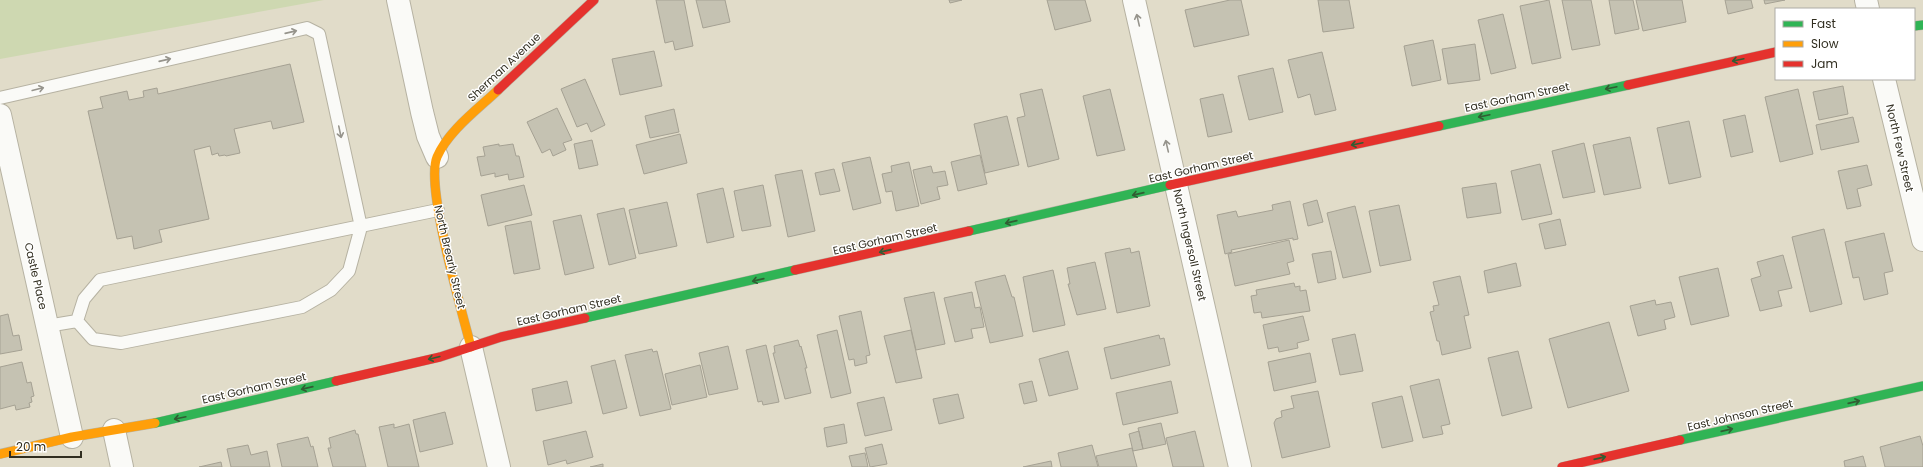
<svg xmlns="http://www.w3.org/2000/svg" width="1923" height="467" font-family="Poppins,sans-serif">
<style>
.green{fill:#ced8b1}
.building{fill:#c5c2b2;stroke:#a5a193}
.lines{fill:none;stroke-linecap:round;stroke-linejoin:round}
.lane-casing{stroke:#b6b2a2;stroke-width:14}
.street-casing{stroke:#b6b2a2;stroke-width:24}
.fast-casing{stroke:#b6b2a2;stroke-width:10}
.slow-casing{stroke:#b6b2a2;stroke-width:10}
.jam-casing{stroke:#b6b2a2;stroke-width:10}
.lane{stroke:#fafaf7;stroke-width:12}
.street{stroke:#fafaf7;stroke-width:22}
.fast{stroke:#30b455;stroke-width:9}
.slow{stroke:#ff9f0a;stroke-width:9}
.jam{stroke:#e5322d;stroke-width:9}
.oneway{stroke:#96948c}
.oneway2{stroke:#315d33}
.labels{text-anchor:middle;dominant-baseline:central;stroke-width:3;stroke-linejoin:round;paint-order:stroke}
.street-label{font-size:11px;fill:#312e20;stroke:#fff}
</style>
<rect width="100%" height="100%" fill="#e1dcc9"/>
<!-- green -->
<path class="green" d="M0,0H324L0,59Z"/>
<!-- building -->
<path class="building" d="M656,0H684L693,46L675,50L673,41L665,43Z
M696,0H725L730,22L703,28Z
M949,0H962L950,3Z
M1047,0H1085L1091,21L1055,30Z
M1230,0H1241L1249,35L1194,47L1185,10Z
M1318,0H1349L1354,28L1323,32Z
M1549,0L1561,58L1532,64L1520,6Z
M1562,0H1591L1600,45L1572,50Z
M1609,0H1633L1639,29L1615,34Z
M1636,0H1682L1686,22L1643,31Z
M1725,0H1751L1753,8L1728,14Z
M1764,0H1785L1765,4Z
M1503,14L1516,68L1491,74L1478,20Z
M1433,40L1441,80L1412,86L1404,46Z
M1475,44L1480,80L1448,84L1442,49Z
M654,51L662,86L620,95L612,59Z
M1322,52L1336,110L1315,115L1310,94L1298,98L1288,60Z
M290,64L304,122L273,129L271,121L234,129L240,153L226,156L225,155L219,156L218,153L212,155L210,146L194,150L209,219L159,230L162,242L134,249L132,236L117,239L88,111L103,108L100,97L127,91L129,100L144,97L143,91L157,88L158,94Z
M1273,68L1283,112L1249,120L1238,76Z
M585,79L605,125L591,132L587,123L577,127L561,89Z
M1843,86L1848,114L1819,120L1813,92Z
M1042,89L1059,159L1028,167L1017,118L1025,116L1020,94Z
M1110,89L1125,150L1097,156L1083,96Z
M1798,89L1813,154L1780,162L1765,97Z
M1223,94L1232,132L1208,137L1200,99Z
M557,108L572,140L563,143L566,150L553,156L550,149L542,153L527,122Z
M674,109L679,132L650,138L645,116Z
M1745,115L1753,152L1731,157L1723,120Z
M1007,116L1019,165L985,173L974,124Z
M1853,117L1859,142L1821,150L1816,125Z
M1689,121L1701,177L1669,184L1657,128Z
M680,134L687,163L644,174L636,145Z
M1630,137L1641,188L1604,195L1593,145Z
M592,140L598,165L579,169L574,144Z
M1584,143L1595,192L1563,198L1552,151Z
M499,144V146L513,144L516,156H519L524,177L509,180L508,174L495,177V173L481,176L477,157L485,156L483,147Z
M980,155L987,184L958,191L951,162Z
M870,157L881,203L853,210L842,163Z
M909,162L919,206L896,211L892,191L886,192L882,174L892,172L891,166Z
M1540,164L1552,214L1522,220L1511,171Z
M1867,165L1872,185L1857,189L1861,206L1847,209L1838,171Z
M931,166L933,173L945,171L948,185L937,187L940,199L921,204L913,170Z
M834,169L840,191L820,195L815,173Z
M802,170L815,231L788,237L775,175Z
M1496,183L1501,213L1467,218L1462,188Z
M524,185L532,215L488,226L481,195Z
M763,185L771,226L742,231L734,191Z
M723,188L734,237L707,243L697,194Z
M1317,200L1323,222L1308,226L1303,204Z
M1290,201L1298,239L1293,240V238L1231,250L1232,252L1225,254L1217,215L1236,211L1238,217L1273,210L1272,205Z
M667,202L677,246L639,254L629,210Z
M1399,205L1411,260L1380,266L1369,211Z
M1355,206L1371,272L1343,278L1327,213Z
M624,208L636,258L609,265L597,214Z
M581,215L594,268L565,275L553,221Z
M1560,219L1566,245L1545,249L1539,224Z
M531,221L540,269L514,274L505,226Z
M1824,229L1842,304L1810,312L1792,237Z
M1884,233L1893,271L1884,273L1888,294L1864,300L1859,277L1853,278L1845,242Z
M1289,240L1294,261L1287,263L1290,274L1235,286L1228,254Z
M1130,248L1131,253L1139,251L1150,306L1117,313L1105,253Z
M1331,251L1336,279L1318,283L1312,254Z
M1783,255L1792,288L1778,291L1782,306L1760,311L1751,279L1761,276L1757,262Z
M1095,262L1106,309L1077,315L1068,284H1070L1067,268Z
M1516,263L1521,286L1488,293L1484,271Z
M1718,268L1729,316L1691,325L1679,277Z
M1053,270L1065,325L1033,332L1023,277Z
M1005,275L1012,297H1014L1023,336L990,343L975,282Z
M1460,276L1469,315L1464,316L1471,348L1442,355L1439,341H1437L1430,312L1434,311L1433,306L1439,305L1433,282Z
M1294,283L1295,287L1300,286V291L1306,290L1310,311L1262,318L1261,312L1254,313L1251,296L1257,295L1256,290Z
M934,292L945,344L916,350L904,298Z
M972,292L975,308L980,307L984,327L971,329L973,338L955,342L944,298Z
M1655,300L1656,305L1671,302L1675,317L1664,320L1666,329L1638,336L1630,306Z
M861,311L870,355L866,356L867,363L855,366L854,359L849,360L839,316Z
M8,314L13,336L19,335L22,350L0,354V316Z
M1303,316L1309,340L1297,343L1298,348L1279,352L1278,347L1268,349L1263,325Z
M1609,322L1629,391L1568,408L1549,339Z
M837,330L851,393L831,398L817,335Z
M911,330L922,378L896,383L884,336Z
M1355,334L1363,371L1340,375L1332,339Z
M1159,335L1160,339L1164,338L1170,365L1111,379L1104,348Z
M798,340L800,347L801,346L807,368H805L811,393L785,399L773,353H775L774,346Z
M766,345L779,402L763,405L762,401L758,402L746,350Z
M728,346L738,389L709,395L699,353Z
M652,349L653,352L657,351L671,409L640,416L625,355Z
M1068,351L1078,389L1049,396L1039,359Z
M1518,351L1532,408L1502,416L1488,358Z
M1310,353L1316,382L1274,391L1268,362Z
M615,360L627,408L603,414L591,366Z
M22,362L27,383L31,382L34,396L31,397L32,402L29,403L30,407L16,410L15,405L0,409V367Z
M700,365L707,397L672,405L665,374Z
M1439,379L1450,424L1441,426L1443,434L1423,438L1410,386Z
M567,381L572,403L536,411L532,389Z
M1032,381L1037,401L1024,404L1019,384Z
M1171,381L1178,413L1123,425L1116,393Z
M1318,391L1330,447L1282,458L1274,423L1276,419L1282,417L1281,411L1294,408L1291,396Z
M958,394L964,418L939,424L933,399Z
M1402,396L1413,441L1382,448L1372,403Z
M884,397L892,430L865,436L857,403Z
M445,412L453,444L420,452L413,420Z
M1161,423L1166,444L1143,449L1138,428Z
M394,424V428L409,424L419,467H388L379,427Z
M844,424L847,443L827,447L824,428Z
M355,430L356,434H358L366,467H333L328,448H331L329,438Z
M586,431L593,457L567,464L566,460L548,465L543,441Z
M1139,431L1143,449L1133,451L1129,434Z
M1195,431L1204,467H1173L1166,438Z
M1920,436L1923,446V467H1885L1880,447Z
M308,437L311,447L313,446L318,467H282L277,444Z
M882,444L887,464L870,467L865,448Z
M248,445L251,455L267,451L270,467H231L227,449Z
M1092,445L1098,467H1061L1058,453Z
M1132,448L1137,467H1099L1096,456Z
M865,453L868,467H852L849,456Z
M1863,456L1866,467H1845L1844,461Z
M1051,461L1052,467H1023Z
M221,462L222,467H199Z
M603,464V467H590Z"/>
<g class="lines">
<!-- lane casing -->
<g class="lane-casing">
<path id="lane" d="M0,98L307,28L319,34L361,227L349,271L331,290L302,307L121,343L93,339L77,321L47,326
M77,321L84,299L100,280L438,210"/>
</g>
<!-- street casing -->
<g class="street-casing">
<path id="street" d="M398,0L422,112L428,136L437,157
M1134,0L1240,467
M1866,0L1868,9
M1884,79L1923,240
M0,115L72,437
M471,347L499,467
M114,430L122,467"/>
</g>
<!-- fast casing -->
<g class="fast-casing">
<path id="fast" d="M1914,26L1923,25
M1439,126L1628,85
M969,231L1170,185
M585,318L795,270
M155,423L336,381
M1680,440L1923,386"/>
</g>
<!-- slow casing -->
<g class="slow-casing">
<path id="slow" d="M471,347C462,311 425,186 437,157C448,131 478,109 498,90
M0,454L72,437L155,423"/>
</g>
<!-- jam casing -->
<g class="jam-casing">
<path id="jam" d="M1628,85L1776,52
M498,90L594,0
M1170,185L1439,126
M795,270L969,231
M336,381L440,357L501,337L585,318
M1562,467L1680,440"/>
</g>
<!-- lane -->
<use href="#lane" class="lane"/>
<!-- street -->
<use href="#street" class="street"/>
<!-- fast -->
<use href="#fast" class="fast"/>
<!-- slow -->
<use href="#slow" class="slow"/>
<!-- jam -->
<use href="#jam" class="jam"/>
</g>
<!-- one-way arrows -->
<defs><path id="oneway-shaft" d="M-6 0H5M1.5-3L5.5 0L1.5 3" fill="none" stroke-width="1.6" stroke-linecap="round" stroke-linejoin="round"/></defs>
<g class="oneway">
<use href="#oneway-shaft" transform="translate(1138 20) rotate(-103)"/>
<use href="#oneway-shaft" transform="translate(291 32) rotate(-13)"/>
<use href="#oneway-shaft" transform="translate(165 60) rotate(-13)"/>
<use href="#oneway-shaft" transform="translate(38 89) rotate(-14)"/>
<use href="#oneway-shaft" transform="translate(340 132) rotate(78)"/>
<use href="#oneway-shaft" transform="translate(1167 146) rotate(-103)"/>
</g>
<g class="oneway2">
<use href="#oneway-shaft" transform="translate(1738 60) rotate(168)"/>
<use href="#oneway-shaft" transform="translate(1611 88) rotate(168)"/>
<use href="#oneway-shaft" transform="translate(1484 116) rotate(168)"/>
<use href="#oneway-shaft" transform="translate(1357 144) rotate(168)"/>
<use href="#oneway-shaft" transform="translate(1138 194) rotate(167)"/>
<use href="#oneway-shaft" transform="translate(1011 222) rotate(167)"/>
<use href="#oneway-shaft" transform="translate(885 251) rotate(167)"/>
<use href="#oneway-shaft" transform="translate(758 280) rotate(167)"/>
<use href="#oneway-shaft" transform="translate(434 358) rotate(166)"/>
<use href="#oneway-shaft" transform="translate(307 388) rotate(167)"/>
<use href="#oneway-shaft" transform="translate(1854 402) rotate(-13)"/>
<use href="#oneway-shaft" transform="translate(180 418) rotate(168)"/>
<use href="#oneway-shaft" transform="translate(1727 430) rotate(-13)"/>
<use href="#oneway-shaft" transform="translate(1600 458) rotate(-13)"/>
</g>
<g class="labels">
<!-- street labels -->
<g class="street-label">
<text transform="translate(504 67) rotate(-43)">Sherman Avenue</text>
<text transform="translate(1517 97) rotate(-12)">East Gorham Street</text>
<text transform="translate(1900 148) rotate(77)">North Few Street</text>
<text transform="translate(1201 167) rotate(-13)">East Gorham Street</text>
<text transform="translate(885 239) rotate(-13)">East Gorham Street</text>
<text transform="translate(1190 245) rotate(77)">North Ingersoll Street</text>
<text transform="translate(450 257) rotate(77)">North Brearly Street</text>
<text transform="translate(36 276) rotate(77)">Castle Place</text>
<text transform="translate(569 310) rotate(-13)">East Gorham Street</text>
<text transform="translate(254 388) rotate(-13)">East Gorham Street</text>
<text transform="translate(1740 415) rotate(-13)">East Johnson Street</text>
</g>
</g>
<!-- legend -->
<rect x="1775" y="8" width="140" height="72" fill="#ffffff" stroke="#adaba6"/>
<rect x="1783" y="21" width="20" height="6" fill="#30b455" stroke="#adaba6"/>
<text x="1811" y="28" font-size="12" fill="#312e20">Fast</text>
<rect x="1783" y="41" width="20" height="6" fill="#ff9f0a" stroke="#adaba6"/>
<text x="1811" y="48" font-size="12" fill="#312e20">Slow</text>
<rect x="1783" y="61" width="20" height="6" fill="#e5322d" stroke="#adaba6"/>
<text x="1811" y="68" font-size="12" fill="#312e20">Jam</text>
<!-- scale -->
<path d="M10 451v6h71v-6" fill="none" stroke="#312e20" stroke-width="2"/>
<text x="16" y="451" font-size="12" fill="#312e20" stroke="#ffffff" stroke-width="3" paint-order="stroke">20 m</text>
</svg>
